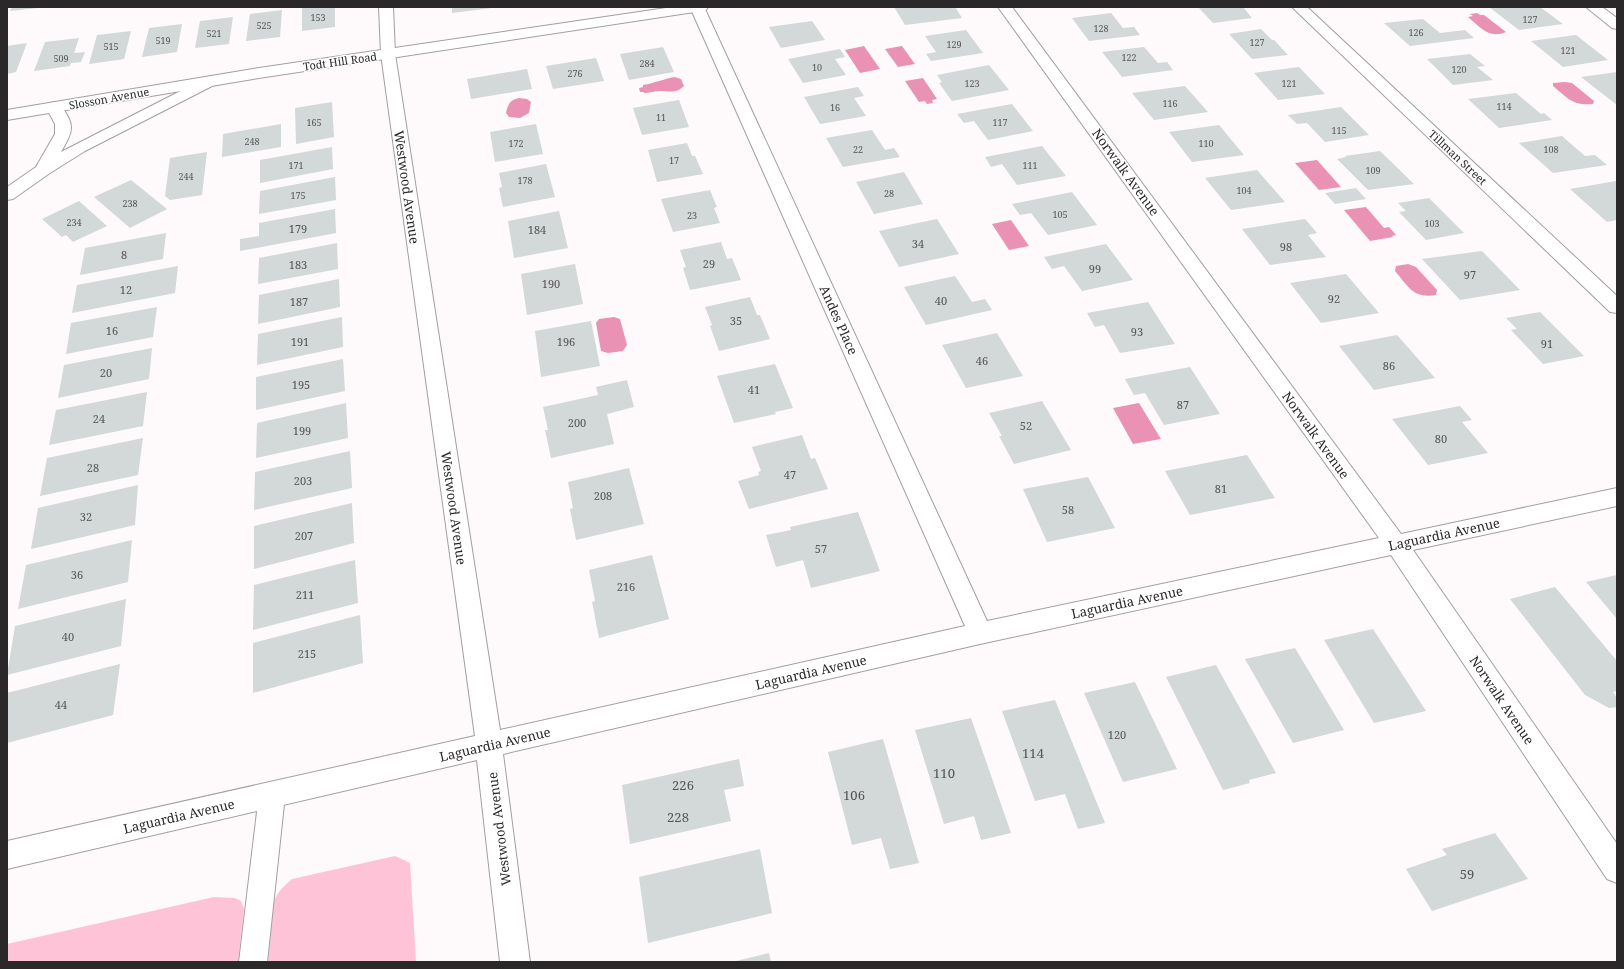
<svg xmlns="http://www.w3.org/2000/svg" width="1624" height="969" font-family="'Noto Serif',serif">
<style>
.green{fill:#ffc3d8}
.water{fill:#ea92b3}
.building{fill:#d3d8d8}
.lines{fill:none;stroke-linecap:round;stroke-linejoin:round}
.lane-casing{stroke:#a39ea0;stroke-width:2}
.street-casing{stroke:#a39ea0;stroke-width:2}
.secondary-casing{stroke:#a39ea0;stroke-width:2}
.lane{fill:#fff;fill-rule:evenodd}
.street{fill:#fff;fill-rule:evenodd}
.secondary{fill:#fff;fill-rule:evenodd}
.labels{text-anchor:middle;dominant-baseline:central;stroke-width:3;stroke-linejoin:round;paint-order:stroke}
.far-number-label{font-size:9px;fill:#545455}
.far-street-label{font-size:11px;fill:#2a2829;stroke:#fff}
.number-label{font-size:11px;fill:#545455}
.street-label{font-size:13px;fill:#2a2829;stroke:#fff}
.near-number-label{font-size:13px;fill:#545455}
</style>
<rect width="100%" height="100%" fill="#fef9fa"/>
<!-- green -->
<path class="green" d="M395,856L410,863L416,962H268L273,905C276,893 283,887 292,879Z
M214,897L235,898L241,901L244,909L238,962H7V944Z"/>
<!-- water -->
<path class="water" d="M1477,13L1480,15H1484L1506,32C1489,39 1481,28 1468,17L1473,16L1470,14Z
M864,46L880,69L860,73L845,50Z
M902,46L915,64L898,67L885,49Z
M675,77L681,79L684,86C676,94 670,91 660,91C655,91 649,93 644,93V92H640L639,88L643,87V85C655,83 663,79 675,77Z
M923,78L937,99L932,100L933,103L927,104L925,101L919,102L905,81Z
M1565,82L1572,83L1594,101L1593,104C1572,106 1568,98 1553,86V83Z
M519,98L527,99L531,102L529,113L520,118L509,117L506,113C508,104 510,100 519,98Z
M1317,160L1341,187L1319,190L1295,163Z
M1366,207L1384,228L1389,227L1396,235L1392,236L1393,237L1370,241L1344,210Z
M1011,220L1029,246L1009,250L992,224Z
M1408,264L1416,267L1437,290L1436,295C1413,299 1408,286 1395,271L1396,266Z
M614,317L620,319L627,345L623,351L608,353L601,351L596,323L599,319Z
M1139,403L1161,439L1133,444L1113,408Z"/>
<!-- building -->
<path class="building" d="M12,7H38V8L10,11Z
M302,7H335V27L302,31Z
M452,7H492V8L452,13Z
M894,7H955L962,18L905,25Z
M1198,7H1243L1252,18L1213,23Z
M1489,7H1540L1563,24L1519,30Z
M282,10L280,37L246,41L250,14Z
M1111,13L1123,28L1134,27L1140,35L1089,41L1072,18Z
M233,17L229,44L195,48L200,21Z
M1423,19L1440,33L1465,30L1474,38L1410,46L1384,23Z
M812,21L825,40L781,48L769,27Z
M182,24L177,52L142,57L149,28Z
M1261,29L1272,40H1274L1288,55L1252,59L1229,34Z
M966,30L983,53L931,61L926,54L936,52L925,36Z
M131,31L124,59L89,64L97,35Z
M1576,35L1608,60L1563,67L1531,41Z
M79,38L74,53L85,52L81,62L71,63L70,66L34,71L45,42Z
M27,43L16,72L7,74V46Z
M663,47L674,72L629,80L620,54Z
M1144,47L1158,63L1167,62L1173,70L1122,77L1102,52Z
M840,49L845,57L835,59L846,75L803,83L788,59Z
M1470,54L1485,66L1477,67L1493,80L1453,85L1427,59Z
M596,58L604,81L553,89L546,66Z
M989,65L1009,90L952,101L939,83L942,82L937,75Z
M1299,67L1325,94L1278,100L1254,73Z
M527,69L532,89L471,99L467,79Z
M1617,72V105L1581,77Z
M1185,86L1208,112L1154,120L1132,93Z
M858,87L864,96L854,98L866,116L820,124L804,97Z
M1516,93L1541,114L1544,113L1552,120L1499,128L1468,99Z
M679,100L689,127L642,135L633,108Z
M332,102L334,137L296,144L295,108Z
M1012,104L1033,131L988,140L974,121L964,123L957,114Z
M1341,107L1369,135L1325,142L1307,123L1297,124L1288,115Z
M281,124V147L222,157L223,134Z
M536,124L543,154L495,162L490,132Z
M1219,125L1244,155L1192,162L1169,132Z
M872,130L885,150L894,148L900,157L843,167L826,138Z
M1562,136L1585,156L1595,155L1607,165L1553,173L1519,143Z
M687,143L692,156H695L703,174L657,182L648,150Z
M1042,146L1066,176L1017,185L1002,164L991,167L985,157Z
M332,147L333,169L260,183V160Z
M1380,151L1414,184L1368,190L1337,159L1346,157L1345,156Z
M207,152L202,195L170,200L165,196L170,158Z
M546,164L555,197L503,207L499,188L502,187L499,173Z
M1257,170L1285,202L1231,210L1205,178Z
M904,172L923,204L874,214L856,182Z
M335,177L336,200L259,214L260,191Z
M131,180L167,209L130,228L94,197Z
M1616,181L1617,220L1607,222L1570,189Z
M1356,188L1366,199L1335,204L1325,193Z
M710,190L717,207L714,208L720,223L673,232L661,199Z
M1072,192L1097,225L1048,235L1031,213L1020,215L1012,204Z
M1429,198L1464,233L1426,240L1399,212L1406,211L1398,203Z
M79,201L107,226L73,242L66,235L62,237L42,219Z
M335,209L336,233L240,251V239L259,236V223Z
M559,211L568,248L514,258L508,221Z
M937,219L959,254L899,267L879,231Z
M1305,219L1317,233L1308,235L1326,257L1270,265L1242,229Z
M166,233L163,259L80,275L85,248Z
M721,242L727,259L732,258L741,280L690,290L683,268L686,267L680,250Z
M337,243L338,269L258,284L259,258Z
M1106,244L1133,280L1082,291L1064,266L1052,269L1044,257Z
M1482,251L1520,290L1460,300L1422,259Z
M575,264L583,304L527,315L521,274Z
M178,266L175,293L72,313L77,285Z
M1346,274L1379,313L1321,323L1290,283Z
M955,276L972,302L985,299L992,310L926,325L904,287Z
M339,279L340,307L258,324L259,295Z
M750,297L757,315H760L770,339L719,351L710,326L712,325L705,307Z
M1148,302L1175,344L1120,353L1104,325L1095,327L1087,313Z
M157,307L153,337L66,354L71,323Z
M1540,312L1584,356L1543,364L1511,330L1517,329L1506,318Z
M342,317L343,347L257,365L258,334Z
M591,321L600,366L541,377L535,331Z
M997,333L1023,376L966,388L942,345Z
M1397,335L1435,378L1374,390L1339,346Z
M152,348L149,379L58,398L64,365Z
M343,359L345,391L256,410V377Z
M775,364L793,408L775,412L776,414L734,423L717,376Z
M1190,367L1220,414L1164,425L1145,393L1134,395L1125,379Z
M627,380L634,407L607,414L614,444L551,458L545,430H548L543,407L598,395L596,387Z
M147,392L143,426L49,445L56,410Z
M1042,401L1071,450L1014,464L999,436H1002L989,413Z
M346,403L348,438L256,458L257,423Z
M1460,406L1472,420L1462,422L1488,453L1428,465L1392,419Z
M802,435L811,459L815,458L828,489L749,509L738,481L759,475L758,472L761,471L752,447Z
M143,438L138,475L40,496L47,458Z
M350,451L352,488L254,510L255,472Z
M1247,455L1275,498L1190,515L1165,471Z
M629,468L644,524L576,540L570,509L573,508L568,482Z
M1088,477L1115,528L1047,542L1023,489Z
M138,485L135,525L31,549L38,508Z
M352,503L354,543L254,569V526Z
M858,512L880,571L811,588L803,560L776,567L766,535L791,530L790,527Z
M132,540L128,582L18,609L26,565Z
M652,555L669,619L599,638L592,602L595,601L589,570Z
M355,560L358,603L253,630L254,585Z
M1617,575V619L1586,582Z
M1555,587L1617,661V691L1613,692L1617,698V707L1609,708L1585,695L1510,599Z
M126,599L121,646L7,675L15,626Z
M360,615L363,663L253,693V643Z
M1373,629L1426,711L1374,723L1324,640Z
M1295,648L1344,730L1293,743L1245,659Z
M120,664L113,715L7,743V693Z
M1216,665L1276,773L1249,780L1250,783L1223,790L1166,677Z
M1135,682L1177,769L1123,782L1084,693Z
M1055,700L1105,823L1078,829L1065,794L1035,801L1002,711Z
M971,718L1011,833L981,840L974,816L944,824L915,730Z
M883,739L919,863L890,869L881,838L852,845L828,752Z
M739,759L744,786L724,790L731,821L630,844L622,785Z
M1495,833L1528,879L1432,911L1406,869L1447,855L1442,849Z
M760,849L772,913L648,943L639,877Z
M769,953L771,962H736V961Z"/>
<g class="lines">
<!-- lane casing -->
<g class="lane-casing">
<path id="lane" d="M272,782L281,786L285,795L267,962H239L259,795L263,786Z"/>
</g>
<!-- street casing -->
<g class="street-casing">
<path id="street" d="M379,7H393L395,54L500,730L965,626L690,7H704L987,621L1379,538L998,7H1012L1401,534L1617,488V506L1413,550L1617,844V883L1607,879L1391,555L980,644L503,754L530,962H500L477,760L7,869V841L475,736L381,54Z
M1292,7H1307L1617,296V313L1610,312Z
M1586,7H1602L1617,18V29L1612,28Z
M211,76L216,78L219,81L216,84L85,151L50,173L13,199L7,200V187L36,167L55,134V124L46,107L48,104L54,102L60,104C75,126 74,129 61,152L206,78Z"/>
</g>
<!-- secondary casing -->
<g class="secondary-casing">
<path id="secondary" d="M673,7H708L706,10L701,11L253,79L7,120V110L253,69Z"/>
</g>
<!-- lane -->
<use href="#lane" class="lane"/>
<!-- street -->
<use href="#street" class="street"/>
<!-- secondary -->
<use href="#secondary" class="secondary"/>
</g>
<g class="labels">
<!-- far-number labels -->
<g class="far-number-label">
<text x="318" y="17">153</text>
<text x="1530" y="19">127</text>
<text x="264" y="25">525</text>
<text x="1101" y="28">128</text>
<text x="1416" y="32">126</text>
<text x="214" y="33">521</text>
<text x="163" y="40">519</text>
<text x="1257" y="42">127</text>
<text x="954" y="44">129</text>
<text x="111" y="46">515</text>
<text x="1568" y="50">121</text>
<text x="1129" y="57">122</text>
<text x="61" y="58">509</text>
<text x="647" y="63">284</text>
<text x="817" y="67">10</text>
<text x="1459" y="69">120</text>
<text x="575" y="73">276</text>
<text x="972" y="83">123</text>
<text x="1289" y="83">121</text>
<text x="1170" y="103">116</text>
<text x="1504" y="106">114</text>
<text x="835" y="107">16</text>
<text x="661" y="117">11</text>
<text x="314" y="122">165</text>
<text x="1000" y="122">117</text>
<text x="1339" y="130">115</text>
<text x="252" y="141">248</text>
<text x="516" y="143">172</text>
<text x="1206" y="143">110</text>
<text x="858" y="149">22</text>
<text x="1551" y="149">108</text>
<text x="674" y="160">17</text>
<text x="296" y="165">171</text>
<text x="1030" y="165">111</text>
<text x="1373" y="170">109</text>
<text x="186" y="176">244</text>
<text x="525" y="180">178</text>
<text x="1244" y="190">104</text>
<text x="889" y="193">28</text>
<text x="298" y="195">175</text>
<text x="130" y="203">238</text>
<text x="1060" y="214">105</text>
<text x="692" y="215">23</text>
<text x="74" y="222">234</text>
<text x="1432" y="223">103</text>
</g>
<!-- far-street labels -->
<g class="far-street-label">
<text transform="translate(340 61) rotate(-8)">Todt Hill Road</text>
<text transform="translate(109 98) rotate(-10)">Slosson Avenue</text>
<text transform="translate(1458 157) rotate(43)">Tillman Street</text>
</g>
<!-- number labels -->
<g class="number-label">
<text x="298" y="228">179</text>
<text x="537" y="229">184</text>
<text x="918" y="243">34</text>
<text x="1286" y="246">98</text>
<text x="124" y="254">8</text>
<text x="709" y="263">29</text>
<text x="298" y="264">183</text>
<text x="1095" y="268">99</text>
<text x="1470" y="274">97</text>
<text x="551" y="283">190</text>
<text x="126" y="289">12</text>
<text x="1334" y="298">92</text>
<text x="941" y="300">40</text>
<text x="299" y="301">187</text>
<text x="736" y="320">35</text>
<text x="112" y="330">16</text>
<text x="1137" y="331">93</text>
<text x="300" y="341">191</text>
<text x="566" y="341">196</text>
<text x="1547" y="343">91</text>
<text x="982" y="360">46</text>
<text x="1389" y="365">86</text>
<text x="106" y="372">20</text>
<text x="301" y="384">195</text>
<text x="754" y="389">41</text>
<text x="1183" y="404">87</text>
<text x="99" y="418">24</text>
<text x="577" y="422">200</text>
<text x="1026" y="425">52</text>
<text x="302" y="430">199</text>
<text x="1441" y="438">80</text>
<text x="93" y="467">28</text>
<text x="790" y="474">47</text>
<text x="303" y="480">203</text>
<text x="1221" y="488">81</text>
<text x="603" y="495">208</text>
<text x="1068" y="509">58</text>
<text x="86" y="516">32</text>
<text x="304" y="535">207</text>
<text x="821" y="548">57</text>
<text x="77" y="574">36</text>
<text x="626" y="586">216</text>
<text x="305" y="594">211</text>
<text x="68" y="636">40</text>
<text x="307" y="653">215</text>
<text x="61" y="704">44</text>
<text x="1117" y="734">120</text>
</g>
<!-- street labels -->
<g class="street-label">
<text transform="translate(1126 172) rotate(54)">Norwalk Avenue</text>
<text transform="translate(407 187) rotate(82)">Westwood Avenue</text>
<text transform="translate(839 320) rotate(66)">Andes Place</text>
<text transform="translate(1316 435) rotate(54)">Norwalk Avenue</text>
<text transform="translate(454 508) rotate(82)">Westwood Avenue</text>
<text transform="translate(1444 534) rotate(-12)">Laguardia Avenue</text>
<text transform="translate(1127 602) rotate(-12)">Laguardia Avenue</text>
<text transform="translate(811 672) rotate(-13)">Laguardia Avenue</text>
<text transform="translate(1502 700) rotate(56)">Norwalk Avenue</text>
<text transform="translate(495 744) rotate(-13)">Laguardia Avenue</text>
<text transform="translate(179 816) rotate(-13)">Laguardia Avenue</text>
<text transform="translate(499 829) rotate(-97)">Westwood Avenue</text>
</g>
<!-- near-number labels -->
<g class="near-number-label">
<text x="1033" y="753">114</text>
<text x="944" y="773">110</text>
<text x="683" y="785">226</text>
<text x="854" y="795">106</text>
<text x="678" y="817">228</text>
<text x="1467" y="874">59</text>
</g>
</g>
<!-- border -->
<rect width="1624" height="969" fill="none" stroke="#2a2829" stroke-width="16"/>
</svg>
